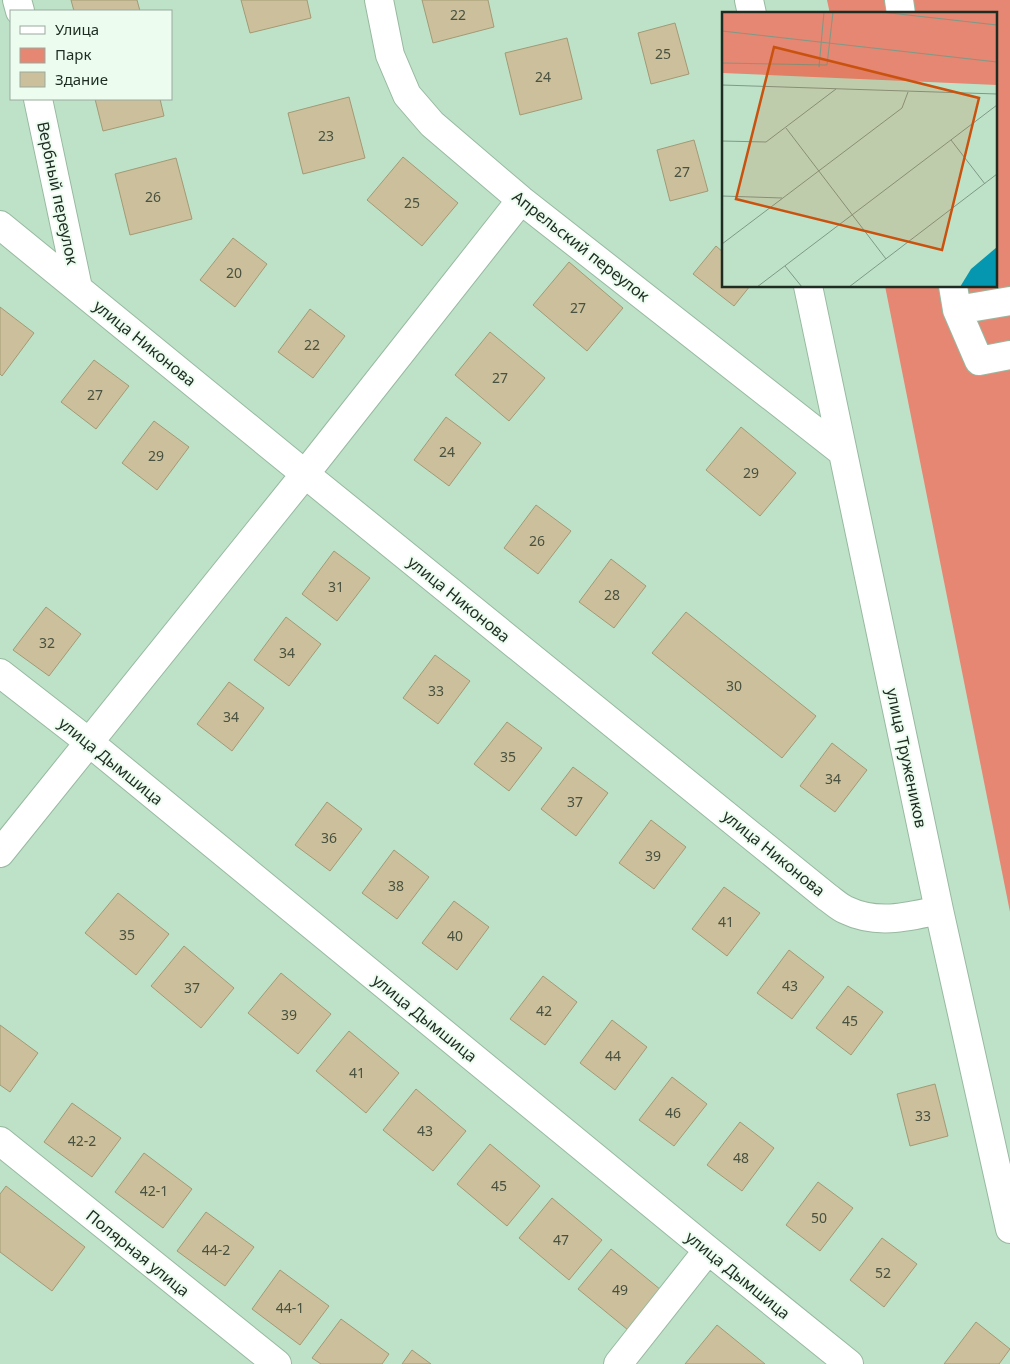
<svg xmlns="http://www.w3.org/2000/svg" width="1010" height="1364" font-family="'Noto Sans',sans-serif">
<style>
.green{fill:#e58772}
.building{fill:#cbc09b;stroke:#a39975}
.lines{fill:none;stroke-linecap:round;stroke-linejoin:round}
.minor-casing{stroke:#97b9a0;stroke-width:30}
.minor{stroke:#fff;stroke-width:28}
.labels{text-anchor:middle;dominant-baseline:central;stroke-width:4;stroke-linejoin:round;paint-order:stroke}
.number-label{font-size:14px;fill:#495140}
.street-label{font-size:16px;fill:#1e2c22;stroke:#ecfdf0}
.inset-road{fill:none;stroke:#7e9986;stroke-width:1}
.view{fill:#ca520f;fill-opacity:0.15;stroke:#ca520f;stroke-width:2.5}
.inset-edge{fill:none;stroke:#1e2c22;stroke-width:2.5}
</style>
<rect width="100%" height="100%" fill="#bee2c8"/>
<!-- green -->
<path class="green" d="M827,0H1010V912L885,286H996V14H830Z"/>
<!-- building -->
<path class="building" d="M71,0H137L140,11H74Z
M241,0H307L311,18L250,33Z
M422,0H488L494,27L433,43Z
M675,23L689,74L651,84L638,33Z
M567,38L582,99L520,115L505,53Z
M349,97L365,158L303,174L288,113Z
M95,99H160L164,116L103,131Z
M694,140L708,191L670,201L657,150Z
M403,157L458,203L422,246L367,200Z
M176,158L192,219L130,235L115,174Z
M233,238L267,264L235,307L200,280Z
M716,246L724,253V286H750L734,306L693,274Z
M569,262L623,308L587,351L533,305Z
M0,307L34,333L2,376L0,374Z
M310,309L345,336L313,378L278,352Z
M490,332L545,378L509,421L455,375Z
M94,360L129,386L96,429L61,402Z
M446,417L481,443L449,486L414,460Z
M154,421L189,447L157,490L122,463Z
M741,427L796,473L760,516L706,470Z
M536,505L571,531L538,574L504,548Z
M334,551L370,578L337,621L302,594Z
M611,559L646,586L614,628L579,602Z
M46,607L81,634L49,676L13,650Z
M686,612L816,716L782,758L652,653Z
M286,617L321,644L289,686L254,660Z
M435,655L470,681L438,724L403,698Z
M229,682L264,708L232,751L197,724Z
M507,722L542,748L509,791L474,764Z
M832,743L867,770L835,812L800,786Z
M573,767L608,793L576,836L541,809Z
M327,802L362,829L330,871L295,845Z
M651,820L686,847L654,889L619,863Z
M394,850L429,877L397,919L362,893Z
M724,887L760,913L727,956L692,929Z
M118,893L169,934L136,975L85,933Z
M454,901L489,927L457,970L422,943Z
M184,946L234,988L201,1028L151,986Z
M789,950L824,977L792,1019L757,993Z
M281,973L331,1014L298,1054L248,1013Z
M543,976L577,1002L545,1045L510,1019Z
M848,986L883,1012L851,1055L816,1028Z
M612,1020L647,1047L615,1090L580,1063Z
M0,1025L38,1053L10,1092L0,1085Z
M349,1031L399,1073L366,1113L316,1071Z
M672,1077L707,1104L674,1146L639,1120Z
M935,1084L948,1136L910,1146L897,1094Z
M416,1089L466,1131L433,1171L383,1130Z
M72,1103L121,1138L92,1177L44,1142Z
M740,1122L774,1148L742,1191L707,1165Z
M490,1144L540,1186L507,1226L457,1184Z
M144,1153L192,1189L163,1228L115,1192Z
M818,1182L853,1208L820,1251L786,1225Z
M6,1186L85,1247L52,1291L0,1252V1194Z
M552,1198L602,1240L569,1280L519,1238Z
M206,1212L254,1247L225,1286L177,1251Z
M882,1238L917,1264L884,1307L850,1280Z
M611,1249L661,1290L628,1330L578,1289Z
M280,1270L329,1306L300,1345L252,1309Z
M341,1319L389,1354L382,1364H321L312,1358Z
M976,1322L1010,1349L999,1364H944Z
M717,1325L765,1364H685Z
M412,1350L431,1364H402Z"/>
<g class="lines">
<!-- minor casing -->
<g class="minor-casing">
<path id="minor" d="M17,0L20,11
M379,0L390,55L407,95L432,124L521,200L841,451
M749,0L752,14
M899,0L901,14
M38,99L78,288
M0,225L305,474L827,897C833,901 839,907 846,910C877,925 908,917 939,910
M808,286L939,910L1010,1229
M953,286L957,310L979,361L1010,355
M957,310L1010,301
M0,673L90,743L708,1250L849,1364
M0,853L305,474L521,200
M0,1141L277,1364
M618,1364L708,1250"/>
</g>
<!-- minor -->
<use href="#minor" class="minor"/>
</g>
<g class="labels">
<!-- number labels -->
<g class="number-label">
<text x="458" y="14">22</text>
<text x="663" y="53">25</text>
<text x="543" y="76">24</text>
<text x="326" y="135">23</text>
<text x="682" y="171">27</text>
<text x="153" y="196">26</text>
<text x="412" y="202">25</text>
<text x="234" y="272">20</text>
<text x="578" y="307">27</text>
<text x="312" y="344">22</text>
<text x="500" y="377">27</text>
<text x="95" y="394">27</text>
<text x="447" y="451">24</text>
<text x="156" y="455">29</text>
<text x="751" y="472">29</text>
<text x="537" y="540">26</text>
<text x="336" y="586">31</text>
<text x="612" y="594">28</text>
<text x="47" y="642">32</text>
<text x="287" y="652">34</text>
<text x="734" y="685">30</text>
<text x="436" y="690">33</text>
<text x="231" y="716">34</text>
<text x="508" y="756">35</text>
<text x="833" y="778">34</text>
<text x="575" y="801">37</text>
<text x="329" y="837">36</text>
<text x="653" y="855">39</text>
<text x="396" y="885">38</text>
<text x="726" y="921">41</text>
<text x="127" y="934">35</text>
<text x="455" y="935">40</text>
<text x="790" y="985">43</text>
<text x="192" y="987">37</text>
<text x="544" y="1010">42</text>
<text x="289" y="1014">39</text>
<text x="850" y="1020">45</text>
<text x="613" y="1055">44</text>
<text x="357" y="1072">41</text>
<text x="673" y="1112">46</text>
<text x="923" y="1115">33</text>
<text x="425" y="1130">43</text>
<text x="82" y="1140">42-2</text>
<text x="741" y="1157">48</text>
<text x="499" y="1185">45</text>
<text x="154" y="1190">42-1</text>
<text x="819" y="1217">50</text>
<text x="561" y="1239">47</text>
<text x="216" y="1249">44-2</text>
<text x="883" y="1272">52</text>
<text x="620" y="1289">49</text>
<text x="290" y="1307">44-1</text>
</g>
<!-- street labels -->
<g class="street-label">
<text transform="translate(58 193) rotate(78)">Вербный переулок</text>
<text transform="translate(581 246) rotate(38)">Апрельский переулок</text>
<text transform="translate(145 343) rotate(39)">улица Никонова</text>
<text transform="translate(459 599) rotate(39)">улица Никонова</text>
<text transform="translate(907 758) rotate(78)">улица Тружеников</text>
<text transform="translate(111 761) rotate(39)">улица Дымшица</text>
<text transform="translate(774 853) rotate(39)">улица Никонова</text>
<text transform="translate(425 1018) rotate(39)">улица Дымшица</text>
<text transform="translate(138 1253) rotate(39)">Полярная улица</text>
<text transform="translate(738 1275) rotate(39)">улица Дымшица</text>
</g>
</g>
<!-- overview -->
<g transform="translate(722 12)">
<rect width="275" height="275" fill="#bee2c8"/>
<path d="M0,0H275V73L0,61Z" fill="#e58772"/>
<path d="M275,235V275H238L249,257Z" fill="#0497af"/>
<path class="inset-road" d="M159,0L275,13M0,19L275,50M0,51L105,53L111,0M97,55L102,0M0,73L275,82M64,116L164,247M229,128L263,172M0,129L44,130L114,77M0,184L60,186M0,232L180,96L186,80M63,254L80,275M35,275L275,93M127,275L275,162"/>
<path class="view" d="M52,35L257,86L220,238L14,187Z"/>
<rect width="275" height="275" class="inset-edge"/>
</g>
<!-- legend -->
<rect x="10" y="10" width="162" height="90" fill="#ecfdf0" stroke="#9aa99e"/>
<rect x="20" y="26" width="25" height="8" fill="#ffffff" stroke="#9aa99e"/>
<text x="55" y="35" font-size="15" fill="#1e2c22">Улица</text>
<rect x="20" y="48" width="25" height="15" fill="#e58772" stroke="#9aa99e"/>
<text x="55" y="60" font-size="15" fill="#1e2c22">Парк</text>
<rect x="20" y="72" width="25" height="15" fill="#cbc09b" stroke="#9aa99e"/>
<text x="55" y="85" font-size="15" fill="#1e2c22">Здание</text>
</svg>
